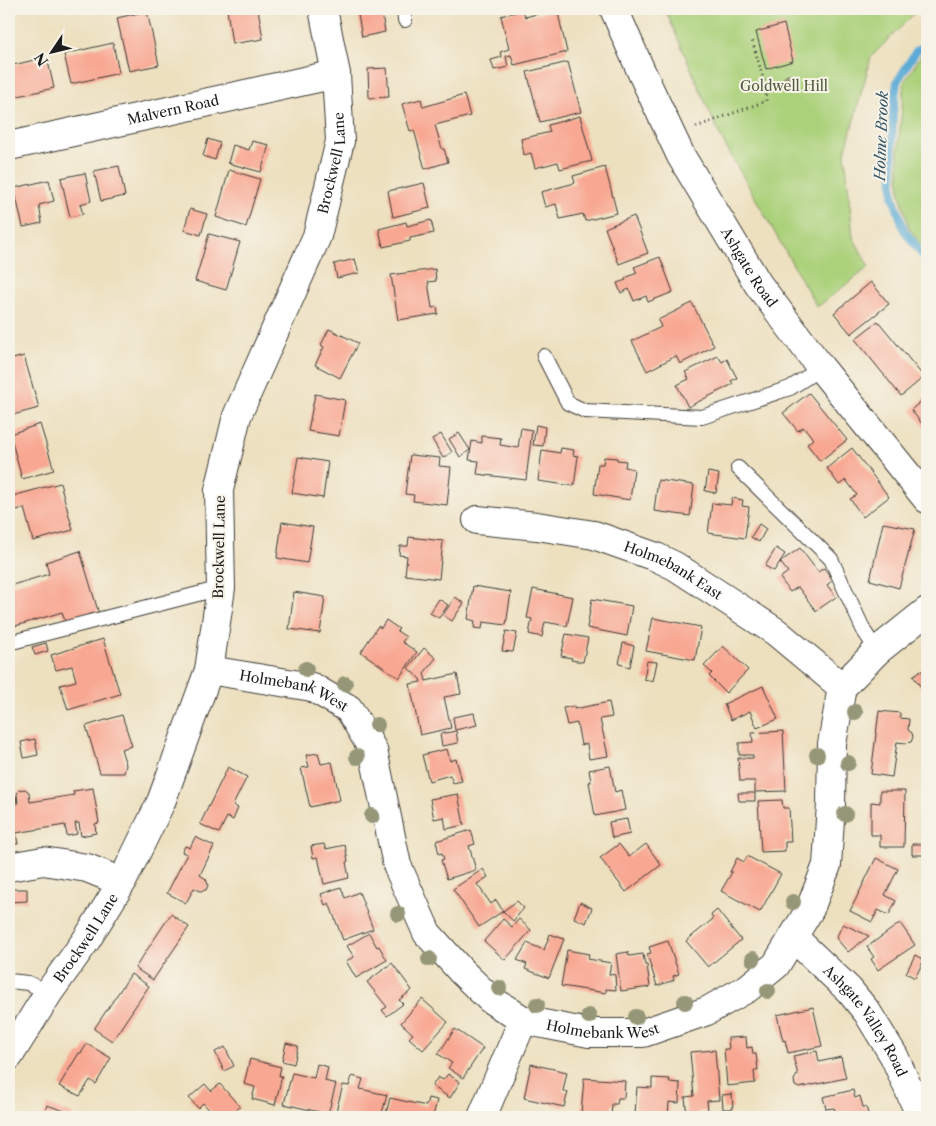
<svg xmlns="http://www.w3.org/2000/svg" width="936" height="1126" font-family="'Libre Caslon Text',serif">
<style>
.green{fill:#abd17a;stroke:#64764b}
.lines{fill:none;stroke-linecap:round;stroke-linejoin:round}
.stream{stroke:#5babd6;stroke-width:8}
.building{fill:#f8a792}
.service-casing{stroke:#3b3934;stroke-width:16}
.minor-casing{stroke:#3b3934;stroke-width:30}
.tertiary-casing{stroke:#3b3934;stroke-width:30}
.path{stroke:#3b3934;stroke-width:3;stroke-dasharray:1 4;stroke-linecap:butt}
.service{stroke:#fff;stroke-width:14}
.minor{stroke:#fff;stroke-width:28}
.tertiary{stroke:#fff;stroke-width:28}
.tree{fill:#969778}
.labels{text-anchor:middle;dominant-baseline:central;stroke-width:4;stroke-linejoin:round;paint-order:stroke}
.park-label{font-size:14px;fill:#4e5b3d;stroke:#f7f3e8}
.street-label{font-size:14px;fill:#1c1c1c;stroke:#f7f3e8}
.water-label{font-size:15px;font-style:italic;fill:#355566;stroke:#f7f3e8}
</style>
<rect width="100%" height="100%" fill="#f7f3e8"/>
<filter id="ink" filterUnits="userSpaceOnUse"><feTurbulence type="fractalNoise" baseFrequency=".02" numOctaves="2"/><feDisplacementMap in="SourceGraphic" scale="10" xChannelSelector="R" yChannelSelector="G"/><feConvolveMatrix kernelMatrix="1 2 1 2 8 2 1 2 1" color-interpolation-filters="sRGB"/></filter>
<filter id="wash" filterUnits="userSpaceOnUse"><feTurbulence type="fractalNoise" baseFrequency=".0096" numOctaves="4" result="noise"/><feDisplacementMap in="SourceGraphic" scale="20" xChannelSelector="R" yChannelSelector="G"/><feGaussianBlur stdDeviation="1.12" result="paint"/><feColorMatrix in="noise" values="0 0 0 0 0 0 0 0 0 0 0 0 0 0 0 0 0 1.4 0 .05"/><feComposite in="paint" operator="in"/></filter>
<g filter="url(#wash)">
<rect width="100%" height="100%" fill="#ede0bf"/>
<!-- green -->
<path class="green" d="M665,9H919L871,57L845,153L853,237L869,267L817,307L721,138Z
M927,51V253L909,228L900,193L898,151L904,83L921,55Z"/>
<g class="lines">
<!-- stream -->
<path class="stream" d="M927,44L916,51L897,82L893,113L892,146L893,196L904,230L927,261"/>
</g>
<g id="blocks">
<!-- building -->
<path class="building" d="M227,9H258L263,39L232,44Z
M357,9H381L385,32L362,37Z
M557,9L567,52L514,65L511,55L506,56L508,67L494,70L491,60L502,57L500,52L509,49L501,16L523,10L525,17Z
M147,11L159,65L129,71L117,18Z
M784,24L793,61L766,69L756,32Z
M113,43L119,73L71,84L64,54Z
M47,57L54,88L9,98V66Z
M568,62L581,112L540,122L527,72Z
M387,68L389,97L369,98L368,69Z
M464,95L470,116L435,125L442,149H444L448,162L425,169L414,130L410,131L402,104L421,99L423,107Z
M580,116L592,161L560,169L558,162L535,168L531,153L524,155L521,139L550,132L548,125Z
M208,139L220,143L215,160L203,156Z
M252,141L269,145L261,172L228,163L233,145L249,150Z
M119,166L125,196L101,201L94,171Z
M605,167L617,213L585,221L583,214L560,219L556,204L545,207L541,192L575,183L573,176Z
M229,170L260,179L246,227L216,217Z
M85,173L91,201L80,204L83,214L70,217L61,178Z
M49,180L54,201L39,205L42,223L23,227L14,188Z
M424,183L430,208L393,217L388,191Z
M190,209L207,214L201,235L184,230Z
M634,216L648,253L619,264L605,228Z
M431,220L434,233L410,238V241L383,247L379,229L406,222L407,226Z
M209,234L240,242L226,290L195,281Z
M660,257L673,292L648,302L646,296L634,301L629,289L621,293L617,283L626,280L625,278L637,273L634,267Z
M355,259L359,273L337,278L334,264Z
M435,269L436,281L428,282L432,308L437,307L438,314L398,320L391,275Z
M871,282L889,304L851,334L834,313Z
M692,303L714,346L680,364L676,356L647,371L632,341L661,327L658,320Z
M878,321L924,377L901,396L855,339Z
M329,329L358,343L340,378L315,365L324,347L321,345Z
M24,356L39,408L9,416V360Z
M718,356L722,362L727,359L737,378L731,381L733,384L688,407L677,385L689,379L685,372Z
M809,393L847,440L820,461L807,444L813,439L808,432L803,427L798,431L783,413Z
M315,394L345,400L339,436L308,431Z
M927,396V430L911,410Z
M40,424L54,470L22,479L10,434Z
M536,425L545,427L543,446L533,445Z
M521,428L532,430L526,480L477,474L479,461L469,460L472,441L482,443V436L501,438L500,445L518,448Z
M459,433L470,450L460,457L449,439Z
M441,434L452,452L443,458L432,439Z
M561,448L574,450L573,455L578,456L574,486L538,481L542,450L560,453Z
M852,448L889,497L863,517L850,499L857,495L846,480L839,485L827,468Z
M410,455L440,458L439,466L451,467L447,505L413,501L414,495L405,494Z
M298,457L328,462L323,498L292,493Z
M604,457L617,458V460L626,461L625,467L634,469L630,500L594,494L598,464H603Z
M708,472L719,474L716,493L705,491Z
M658,480L694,485L690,516L654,511Z
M60,483L73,530L33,541L24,508L9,512V497Z
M732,498L743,500L742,506L749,507L745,538L708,533L712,503L731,505Z
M282,522L313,527L307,563L277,558Z
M883,523L915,529L899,588L870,580Z
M759,524L766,529L759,542L751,537Z
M409,537L443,541L439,579L405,575L407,556L399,555L400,546H408Z
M776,548L785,554L774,571L765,566Z
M800,548L818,572L824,568L833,580L827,585L836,597L816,611L798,587L790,592L780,578L788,572L780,562Z
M80,551L99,614L66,624L62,612L9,628V586L49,574L46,562Z
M473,586L511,592L506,625L483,622L482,629L474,628L475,621L468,619Z
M533,589L573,597L567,626L545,622L542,637L529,634L532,619L527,618Z
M294,592L325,597L320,633L289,629Z
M455,597L464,603L452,621L443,615Z
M439,599L448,605L439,618L430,613Z
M592,599L632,606L627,636L587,628Z
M653,618L701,627L695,660L646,651Z
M386,620L399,629L397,631L406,637L402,642L417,652L399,678L361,652L378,626L381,628Z
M506,631L517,633L513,652L502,651Z
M566,634L588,638L583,662L571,660L572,658L561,656Z
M103,639L120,694L68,710L60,685L76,681L75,677L72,666L56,670L51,655Z
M46,643L48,651L35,655L32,647Z
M623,643L634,646L630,667L619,664Z
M723,646L748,670L726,693L709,676L712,673L704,666Z
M424,648L436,658L424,673L426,681L457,674L461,694L444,697L451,728L420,735L410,684L421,682L420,679L408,668Z
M647,661L657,662L653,681L644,679Z
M921,670L927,679V703L923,698L927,695L913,676Z
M763,686L778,719L757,728L750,711L731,720L724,704Z
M609,702L612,717L600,719L608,756L589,759L587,744L581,745L577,723L567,725L563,708L574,706V709Z
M879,711L900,713V718L909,719L908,730L912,733L913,737L911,742L906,743L897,742L892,777L871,774Z
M474,713L477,725L455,730L453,717Z
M122,715L132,746L121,749L126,765L124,773H100L86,726Z
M456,731L458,743L442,746L440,734Z
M783,731L786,791L755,792V781H740L738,758H753V755H739V743L753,742L752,733Z
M35,739L38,755L24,758L21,742Z
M447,749L450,761L456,759L462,781L453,783L450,775L429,781L422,755Z
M318,753L321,764L332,762L340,800L310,807L301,768L309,767L306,755Z
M610,766L615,792L621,790L625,810L595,816L589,782H591L589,770Z
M228,767L247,777L233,805L238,808L233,820L227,817L219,833L200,824Z
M93,788L99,823L95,824L96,833L81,836L79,823H75L77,834L67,836L65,825L16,833L18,844L9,845V797L16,796L17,804H18L17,794L19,790L25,789L29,792L30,802L74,795L73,791Z
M880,791H905L904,847H880V835H871V802L880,803Z
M738,793H755V801H739Z
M458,794L464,825L446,829L444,817L434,819L430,799Z
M782,800L783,808H789L791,842H785V851L761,852L758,801Z
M627,819L630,834L612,838L609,822Z
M471,830L475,844L469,846L476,870L447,879L441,860L444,859L442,853L439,854L436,841Z
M195,837L214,846L200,875L206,879L208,885L206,890L200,891L194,888L186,903L167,893L187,854L182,852L185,846L190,848Z
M324,844L326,849L345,845L348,861L346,862L349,878L324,884L318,857L313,858L311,846Z
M619,844L629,857L646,844L661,865L626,892L600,858Z
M912,844H927L926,855H912Z
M747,856L781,874L760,912L721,891L732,872H730L737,858L744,862Z
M876,858L898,869L885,895L896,901L889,915L878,910L872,922L850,911Z
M483,869L488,877L477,884L491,904L496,900L503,911L479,927L453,889Z
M341,887L345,898L359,892L373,929L343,940L329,903L325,905L321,894Z
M9,889H27V901L9,902Z
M517,901L524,908L513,921L503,911Z
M580,902L592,908L586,923L574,918Z
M717,910L741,940L708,967L686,941L713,919L711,915Z
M171,914L189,927L153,980L135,968Z
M503,919L512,927L519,919L531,930L505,960L484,941Z
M900,923L915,945L878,970L871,959L874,957L867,947Z
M843,924L869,936L848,952L836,938Z
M369,933L377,947L379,946L387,960L356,978L346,961L354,957L347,946Z
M550,934L564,939L549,978L525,969L527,964L517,960L527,943L544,950Z
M668,941L679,974L673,976L674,980L657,986L647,954L651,953L649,947Z
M567,950L589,954L588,959L611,963L609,974L615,975L616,990L606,989V993L561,986Z
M628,952L629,956L643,954L645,965H647L650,987L621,991L616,954Z
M915,955L924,960L915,978L906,973Z
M392,963L412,990L399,1000L403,1004L387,1016L382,1010L387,1007L367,982Z
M131,974L149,986L112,1041L94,1029Z
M422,999L448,1022L423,1050L409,1038L413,1034L401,1023Z
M813,1007L822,1046L788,1053L785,1040L783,1041L777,1015Z
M455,1029L483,1048L463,1078L448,1068L452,1063L438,1054Z
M746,1037L747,1048L752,1047L753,1054H756L758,1070H754L755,1083L727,1086L724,1049H729L728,1038Z
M286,1043L298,1046L294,1064L282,1061Z
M87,1044L111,1058L96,1084L90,1080L80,1096L59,1086L79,1053H81Z
M225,1047L234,1066L224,1071L215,1052Z
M715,1050L719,1100L707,1101L708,1111L698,1112V1115L687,1116L685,1097L694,1096L690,1052Z
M817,1051L819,1062L841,1057L846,1078L799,1088L795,1086L794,1080L797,1075H798L793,1056Z
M250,1059L281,1067L279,1076H282L275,1105L252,1099L255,1087L244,1084Z
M317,1064L328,1067L325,1081L336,1084L328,1114L284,1104L292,1073L314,1078Z
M531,1064L567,1072L563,1091L568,1092L564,1107L524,1098Z
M448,1074L460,1082L450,1098L432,1086L438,1077L443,1080Z
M352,1076L363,1079L360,1089L387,1095L381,1117H344L335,1115L343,1085L349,1086Z
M584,1078L625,1081L624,1098H618L617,1104H612L611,1117L581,1114Z
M652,1078L670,1079L669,1082L680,1083L679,1103L669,1102L668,1116L635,1114L637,1087L652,1088Z
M205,1084L211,1091L220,1084L240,1107L227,1117H216L203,1103L198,1108L189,1098Z
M853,1090L855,1098L860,1096L863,1107H866L869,1117H837L834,1108L826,1109L823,1097Z
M732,1094L733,1109H723L722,1095Z
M390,1098L426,1106L428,1098L437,1100L433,1117H385Z
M47,1105L73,1114L72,1117H43Z"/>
</g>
</g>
<g filter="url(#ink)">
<use href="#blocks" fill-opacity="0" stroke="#3b3934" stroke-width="1"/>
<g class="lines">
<!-- service casing -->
<g class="service-casing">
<path id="service" d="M404,9L405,20
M544,356L568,403L585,411L702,417L790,388L821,368
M738,468L831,559L864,631L877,651
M16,641L221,588
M9,981L28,983L49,992"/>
</g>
<!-- minor casing -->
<g class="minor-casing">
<g id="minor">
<path id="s1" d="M9,146L336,74"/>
<path id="s2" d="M477,520L537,526L594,535L656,557L675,566L776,632L842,687"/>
<path id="s3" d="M209,670L312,687L349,709L373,750L397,865L427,933L462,972L490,999L523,1020L589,1033H643L707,1011L748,988L776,965L810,909L827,865L831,804L832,744L842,687L877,651L927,611"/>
<path d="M9,867L43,861L87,868L122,882"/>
<path id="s4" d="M793,937L849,990L867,1012L894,1056L921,1117"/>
<path d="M482,1117L523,1020"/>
</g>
</g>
<!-- tertiary casing -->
<g class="tertiary-casing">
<g id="tertiary">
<path id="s5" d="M614,9L641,71L681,156L758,284L821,368L927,499"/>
<path id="s6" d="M9,1056L49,992L87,939L122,882L161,802L209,670L221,588L219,490L237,416L317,236L340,141L336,74L323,9"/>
</g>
</g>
<!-- path -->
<path class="path" d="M696,127L766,101L765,84L752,40"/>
<!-- service -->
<use href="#service" class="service"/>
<!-- minor -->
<use href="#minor" class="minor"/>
<!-- tertiary -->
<use href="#tertiary" class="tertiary"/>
</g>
<!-- trees -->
<g class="tree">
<circle cx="790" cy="82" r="8"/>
<circle cx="306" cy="669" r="8"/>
<circle cx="345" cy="684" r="8"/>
<circle cx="855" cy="712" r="8"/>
<circle cx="377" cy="725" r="8"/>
<circle cx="817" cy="755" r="8"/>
<circle cx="357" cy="757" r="8"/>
<circle cx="848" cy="763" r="8"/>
<circle cx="845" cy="814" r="8"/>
<circle cx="372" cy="816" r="8"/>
<circle cx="793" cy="902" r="8"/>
<circle cx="398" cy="914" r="8"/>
<circle cx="429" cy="959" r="8"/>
<circle cx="753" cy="959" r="8"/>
<circle cx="499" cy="988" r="8"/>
<circle cx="768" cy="991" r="8"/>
<circle cx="685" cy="1002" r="8"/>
<circle cx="537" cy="1005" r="8"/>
<circle cx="589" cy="1016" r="8"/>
<circle cx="636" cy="1017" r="8"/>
</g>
</g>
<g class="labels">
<!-- park labels -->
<g class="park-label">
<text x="784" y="86">Goldwell Hill</text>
</g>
<!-- street labels -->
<g class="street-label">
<text stroke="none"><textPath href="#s1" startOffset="168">Malvern Road</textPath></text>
<text stroke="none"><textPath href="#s6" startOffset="966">Brockwell Lane</textPath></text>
<text stroke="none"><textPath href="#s5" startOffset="292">Ashgate Road</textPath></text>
<text transform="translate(219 547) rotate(-89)">Brockwell Lane</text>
<text stroke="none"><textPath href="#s2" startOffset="205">Holmebank East</textPath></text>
<text stroke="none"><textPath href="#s3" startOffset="88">Holmebank West</textPath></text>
<text stroke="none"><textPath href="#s6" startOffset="141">Brockwell Lane</textPath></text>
<text stroke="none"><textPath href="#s4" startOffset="112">Ashgate Valley Road</textPath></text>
<text stroke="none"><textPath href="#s3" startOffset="598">Holmebank West</textPath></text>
</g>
<!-- water labels -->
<g class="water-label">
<text transform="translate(881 136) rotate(-88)">Holme Brook</text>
</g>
</g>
<!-- margin -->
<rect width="936" height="1126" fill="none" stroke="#f7f3e8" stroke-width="30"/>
<!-- north arrow -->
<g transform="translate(52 52) rotate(235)" stroke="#f7f3e8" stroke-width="4" paint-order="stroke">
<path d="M0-4L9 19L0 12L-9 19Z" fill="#1c1c1c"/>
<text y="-8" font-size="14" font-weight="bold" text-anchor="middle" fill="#1c1c1c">N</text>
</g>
</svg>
